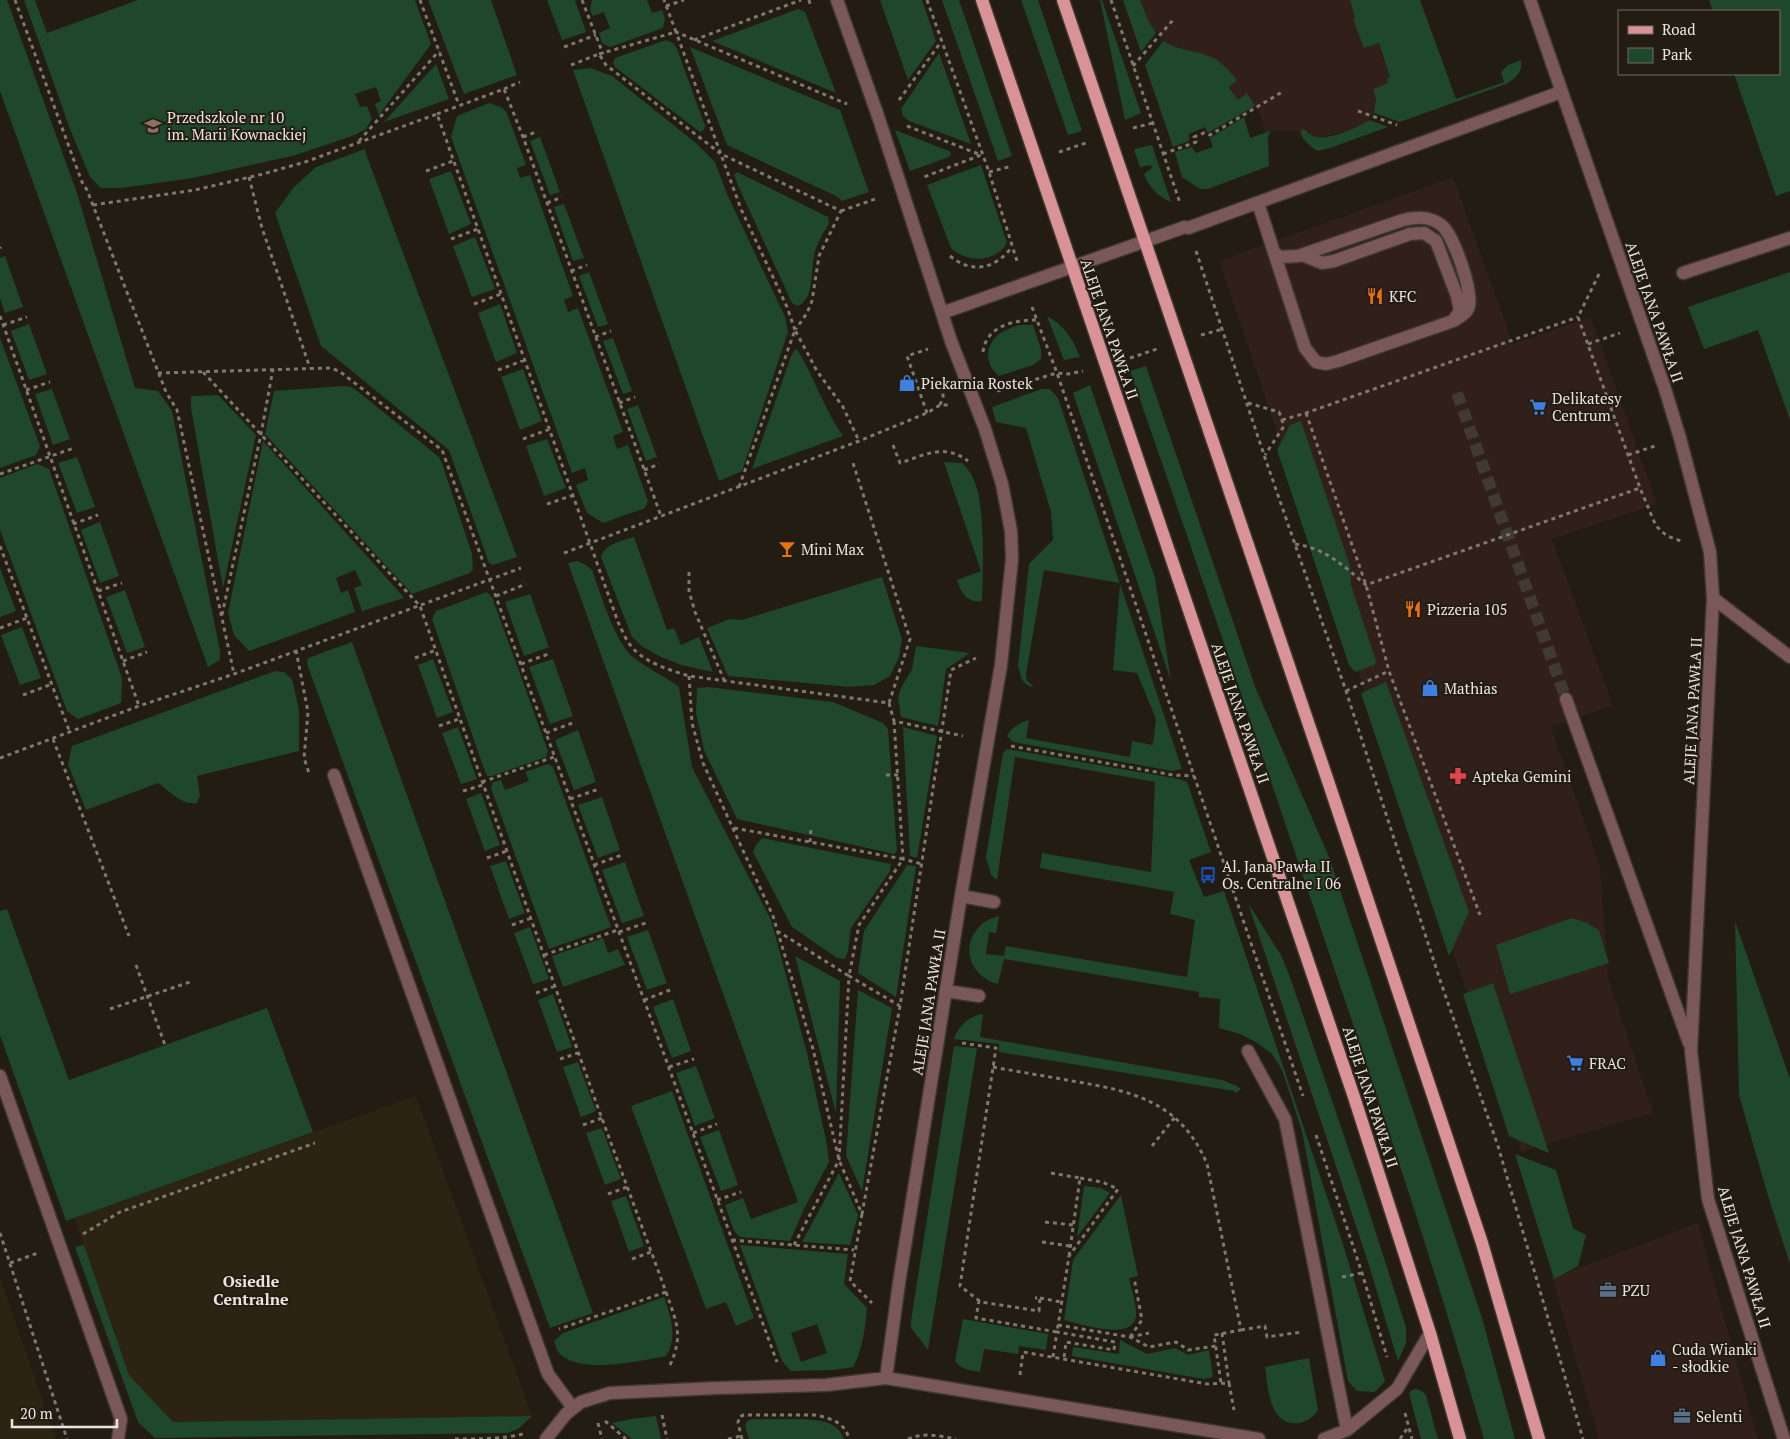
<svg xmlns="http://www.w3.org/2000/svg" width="1790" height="1439" font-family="'PT Serif',serif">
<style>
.commercial{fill:#311f19}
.built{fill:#2c2313}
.green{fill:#1f472b;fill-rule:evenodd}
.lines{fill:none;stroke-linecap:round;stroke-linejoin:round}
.minor-tunnel{stroke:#403a31;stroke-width:12;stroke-dasharray:12 6;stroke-linecap:butt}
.minor-casing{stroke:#3e382f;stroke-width:15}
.major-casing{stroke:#3e382f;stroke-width:15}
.path{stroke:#7e7870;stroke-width:3;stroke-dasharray:4 4;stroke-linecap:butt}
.minor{stroke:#7a585a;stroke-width:12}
.major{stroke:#d99297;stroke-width:12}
.labels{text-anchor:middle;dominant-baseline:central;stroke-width:4;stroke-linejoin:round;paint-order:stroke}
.poi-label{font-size:15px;fill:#eae6df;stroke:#221c12;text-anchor:start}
.street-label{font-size:15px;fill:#eae6df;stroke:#221c12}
.neighbourhood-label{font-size:16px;font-weight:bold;fill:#eae6df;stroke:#221c12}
</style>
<rect width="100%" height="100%" fill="#221c12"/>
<!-- commercial -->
<path class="commercial" d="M1140,0H1350L1364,48L1379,43L1390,77L1388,83L1376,98L1374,113L1362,126L1320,138L1310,136L1302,130L1300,131H1270L1266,133L1261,117L1247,94L1238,100L1229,86L1184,51L1173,47L1163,41L1148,20Z
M1453,177L1513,344L1591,317L1657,504L1552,539L1613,705L1551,727L1600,866L1608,976L1653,1113L1521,1152L1219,261Z
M1698,1223L1758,1439H1599L1552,1278Z"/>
<!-- built -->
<path class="built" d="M416,1096L532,1416L173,1422L129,1375L74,1217Z
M0,1277L56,1439H0Z"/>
<!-- green -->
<path class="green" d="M0,0H7L77,193L135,388L158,391L172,411L220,651V660L208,667L0,91Z
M24,0H35L47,33L138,0H415L431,44L379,115L375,104L381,101L376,87L355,94L360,107L367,106L372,119L366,129L355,135L296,155L193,178L121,188H101L90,177L70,129Z
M428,0H491L517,75L464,94Z
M547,0H575L586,32L562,40Z
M592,0H647L652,13L662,10L665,19L663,28L610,47L602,43L599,33L610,28L604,12L593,16L590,10Z
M880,0H922L936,41L908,80Z
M942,0H959L1012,156L998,161Z
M1021,0H1038L1082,131L1068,135Z
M1100,0H1102L1141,113L1125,120Z
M1123,0H1140L1148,20L1156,33L1141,52Z
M1350,0H1420L1456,99L1504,82L1501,72L1508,65L1521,60C1523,72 1516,78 1506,84L1400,122L1374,113L1376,98L1373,89L1388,83L1387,78L1390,77L1379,43L1364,48L1353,19L1355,18Z
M1709,0H1790V191L1776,196L1734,74H1779V11H1713Z
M798,9L805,12L836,93L712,41Z
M666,40L673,43L677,49L705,126L704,130L700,132L615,67L613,63L615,58Z
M1163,41C1181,52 1197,50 1213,58C1223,63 1230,72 1237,80L1229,87L1238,100L1247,93L1255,106L1208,133L1205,127L1189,134V141L1173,147L1145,65Z
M690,47L840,110L869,192L842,201L836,196L727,145Z
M939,53L971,144L909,121L903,116L901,109Z
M436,64L449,99L384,122Z
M590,68L612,76L696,143L715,162L727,194L785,317L788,332L742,471L719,481L573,70Z
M489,103L503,108L507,113L526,165L517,168L520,178L530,175L573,296L564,300L568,312L578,308L623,432L613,436L617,449L628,445L648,501L645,508L603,523L587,513L576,485L588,480L585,468L572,473L451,137L457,116Z
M1244,117L1250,138L1270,131L1268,137L1269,166L1208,189H1200L1182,177L1175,152L1192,147L1196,153L1213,147L1210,138Z
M1369,120L1388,127L1330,148L1317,151C1310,146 1302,140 1300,131L1304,129C1308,133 1311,136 1317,137C1328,140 1360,127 1369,120Z
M895,130L949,151L951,153L949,157L910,171Z
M540,137L560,192L550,195L530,141Z
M1152,145L1171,202C1157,196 1150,188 1144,174L1152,168L1151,165L1140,167L1134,149Z
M365,149L366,154L517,557L493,565L489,563L449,450L321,346L275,213L293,188L316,167Z
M981,165L1007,243C995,263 967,263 951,248L927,185Z
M451,171L471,224L449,234L429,179Z
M737,172L828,217L829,223C823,234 816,244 814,256C811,270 814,302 797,306L792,303L737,183L734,175Z
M564,204L584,258L573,261L554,207Z
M475,237L495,289L472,297L453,246Z
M5,256L23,307L5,313L0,298V258Z
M589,272L608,324L598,327L579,276Z
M1790,272V420L1758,330L1704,349L1688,307Z
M500,304L517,353L496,362L478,313Z
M1047,316C1064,325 1073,339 1080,357L1064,360Z
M29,324L47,374L29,380L11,331Z
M1018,325H1033L1041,349V359L1033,365L999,376C985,365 984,346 999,334C1005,330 1012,328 1018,325Z
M0,338L40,446L36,455L0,468Z
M613,338L632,391L623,394L603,341Z
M797,349C814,377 824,409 843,436L752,469L791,356L794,351Z
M1146,366L1256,689L1329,857L1482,1318L1515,1439H1484C1436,1270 1380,1104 1324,938C1260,749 1196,560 1130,371Z
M523,369L542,421L520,430L501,377Z
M1090,385L1155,578L1171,681L1073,393Z
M343,386L351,387L356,390L439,457L443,466L472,554L473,569L470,573L412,594L265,434L274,391Z
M52,389L70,439L53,445L35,394Z
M1042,389H1050L1058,398L1182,769L1172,771L1013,742L1007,736C1012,727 1019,723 1029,720L1026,738L1130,757L1132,741L1153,745L1156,719L1137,673L1113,670L1120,583L1044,570L1026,674L1027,680L1034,688L1027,685L1022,680L1018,665L1029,564L1053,540L1051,512L1026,428L996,422L992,407Z
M218,395L256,435L223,588L191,408V396Z
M638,405L657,457L646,461L627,409Z
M1301,421L1350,566L1351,585L1376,661L1375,665L1355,672L1349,665L1277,450L1290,425Z
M547,439L566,488L544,496L526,446Z
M263,441L401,594L404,598L362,611L354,588L362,585L355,570L336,578L341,593L348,590L355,612L249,651L234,635L228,613Z
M77,457L95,507L77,513L58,463Z
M944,462L962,463C966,467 970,471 972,476C986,499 983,573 982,601C967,603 961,593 957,580L981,571Z
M37,464L49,469L122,678L121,703L78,719L67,711L0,530V478Z
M100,522L119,576L100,583L81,530Z
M634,537L667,630L674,628L681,645L699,637L713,672L681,665L659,656L643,647L632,637L601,557C604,544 622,541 634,537Z
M577,561L586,565L592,570C601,594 614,641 633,657C647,669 664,675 679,687L692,767L771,920L807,1053L827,1145L829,1162L804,1209L790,1241L740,1237L734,1231L725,1205L743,1198L751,1219L798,1202L568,563Z
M0,568L16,611L0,617Z
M882,577L902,639L899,657L890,676L874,685L849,687L728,676L707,628L730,619L742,620Z
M125,590L145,647L127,653L106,597Z
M487,592L492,597L548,751L546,757L492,776H487L483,766L432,619L436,611Z
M530,594L549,647L524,656L505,602Z
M22,627L41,678L20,685L1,635Z
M352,642L593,1313L550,1328L307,664L308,658Z
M916,646L970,653L946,669L938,726L901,717L898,698L901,688L912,669Z
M433,659L453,712L437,718L418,665Z
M553,659L573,716L550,724L529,667Z
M275,671L284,672L292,679L299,710V751L197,776L200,796L197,803C181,805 171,792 158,783L86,810L68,764L72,746Z
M1386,682L1469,912L1449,956L1361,693Z
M708,687L833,702L883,723L888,729L897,851L894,854L737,819L704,750L696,713L697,688Z
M458,727L477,779L461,784L442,733Z
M903,727L937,736L917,858L910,856Z
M578,730L596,782L574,790L555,740Z
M1007,749L1179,779L1187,782L1211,852L1189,860L1204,897L1224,891L1342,1241L1385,1381L1375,1392L1357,1391L1348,1381L1302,1131L1282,1070L1272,1054L1256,1042L1240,1034L1219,1028L1220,999L1199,997V992L1004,959L998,984C972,978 959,948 979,927C984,921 992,918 999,916L996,933L989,932L986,954L1004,956L1006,946L1187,977L1195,920L1170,914L1174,892L1040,868L1042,853L1151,872L1155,782L1015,757L997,880L991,875L986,857L1003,753Z
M548,764L553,767L611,927L549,949L491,788L493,782L501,780L505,790L529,781L525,772Z
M481,793L500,845L485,851L466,799Z
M602,797L620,850L598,858L578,805Z
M762,838L891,864L890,871L851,928L848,951L845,959L837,958L792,927L753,852L756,845Z
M506,861L525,913L509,919L490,866Z
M625,862L644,916L622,923L602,870Z
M907,865L916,866L896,997L858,973L864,931Z
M1248,903L1281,955L1290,977L1360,1183L1406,1327V1343L1398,1361L1367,1259Z
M7,909L69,1080L267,1008L313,1132L66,1221L0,1035V911Z
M1572,918L1587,923L1599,930L1609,963L1510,994L1496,945Z
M1735,921L1790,1079V1264L1768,1196L1739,1095Z
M530,927L549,979L533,984L514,933Z
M648,930L667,983L647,990L627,937Z
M603,938L608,953L618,949L625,965L563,987L552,956Z
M795,956L840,981L836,1113Z
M1493,983L1549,1153L1509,1136L1463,994Z
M858,990L892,1008L862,1191L846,1156Z
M553,994L572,1047L557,1052L538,1000Z
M673,999L691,1051L672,1058L653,1007Z
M983,1014L980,1037L1222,1080L1237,1086L1241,1089L1236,1093L1234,1091L999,1052V1044L954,1039C959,1025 969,1016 983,1014Z
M954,1046L977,1048L928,1350L911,1328V1321Z
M578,1062L596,1111L581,1117L563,1067Z
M696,1066L715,1118L695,1126L676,1073Z
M672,1091L754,1318L736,1326L726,1302L706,1309L631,1106Z
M602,1128L621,1179L605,1185L586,1133Z
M719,1130L738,1185L721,1191L700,1137Z
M1515,1154L1556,1170L1573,1228L1586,1235L1578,1266L1554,1279Z
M839,1173L858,1215L850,1245L802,1242Z
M1084,1186L1101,1188L1110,1193L1077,1237Z
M1121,1195L1138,1276L1129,1278C1131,1289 1137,1304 1136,1316C1133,1342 1080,1324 1064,1320L1073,1260Z
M626,1196L644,1246L629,1252L611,1201Z
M84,1245L129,1375L173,1422L532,1416L518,1429L507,1433L155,1438L138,1422L75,1247Z
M740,1245L848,1254L844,1284L867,1308C865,1329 863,1348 853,1367L834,1370L791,1371L782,1361ZM817,1324L827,1353L801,1362L791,1333Z
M664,1297C671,1317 678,1337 666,1356C639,1361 583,1374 561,1355C556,1351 556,1346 554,1341L563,1333Z
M963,1319L1048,1334L1046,1350L1019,1346L1018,1354L984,1349L980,1372C971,1370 961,1370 955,1361Z
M1120,1340L1147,1354L1175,1348L1188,1355L1209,1350L1213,1377L1204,1379L1072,1356L1073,1347L1119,1354Z
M1309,1358L1318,1410C1315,1416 1306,1422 1299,1423C1269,1427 1268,1387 1265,1367Z
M1416,1389L1422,1391L1426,1395L1438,1439H1421L1409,1393L1412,1390Z
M656,1416L661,1439H632L612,1423L631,1419Z
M752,1419C770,1420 812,1417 828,1423C836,1426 841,1431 844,1439H749L745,1426L747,1421Z"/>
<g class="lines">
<!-- minor-tunnel -->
<path class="minor-tunnel" d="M1457,393L1566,699"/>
<!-- minor casing -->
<g class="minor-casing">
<path id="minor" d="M837,0L878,116L951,341L985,429L1002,484L1011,531L1012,559L1001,665L961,896L899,1283L886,1378
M1530,0L1665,389L1680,438L1710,552L1713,598L1691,1051L1708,1199L1784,1439
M1258,203L1305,348L1316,362L1326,364L1338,361L1453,321C1458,318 1465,315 1468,309C1475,295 1453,232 1440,224C1428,216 1417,217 1403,220L1298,256L1281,257L1274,253
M1302,255L1322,263L1334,261L1410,234L1424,233L1436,241L1457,296L1460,311L1453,321
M1683,273L1790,238
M942,313L1185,227L1188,228L1561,92
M1713,598L1790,657
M1566,699L1689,1043
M334,775L548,1374L573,1408
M961,896L994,902
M946,991L979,996
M1248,1051L1285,1119L1347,1430
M0,1076L121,1419L118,1439
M546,1439L566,1414L581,1402L610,1393L717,1388L826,1385L886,1378L1259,1439
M1324,1439L1347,1430L1397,1389L1430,1333"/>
</g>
<!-- major casing -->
<g class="major-casing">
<path id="major" d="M982,0L1354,1097L1430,1333L1460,1439
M1063,0L1329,784L1482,1243L1539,1439"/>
</g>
<!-- path -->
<path class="path" d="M15,0L82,182L87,190L166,392L177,410L234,674
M420,0L459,105
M582,0L603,54
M809,0L811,8
M927,0L989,172L1017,261
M1111,0L1180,203
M666,6L684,0
M694,40L801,0
M564,47L596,35
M599,54L676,32L664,0
M571,65L599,54L606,65L721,154L841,211L819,256L812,301L807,313L796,329
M1133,66L1173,20
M504,89L520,82
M899,100L941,42
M1358,111L1397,125
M437,114L504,89L523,137L661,516
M907,126L981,155L924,177
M1133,128L1153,123
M523,137L538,131
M359,141L439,51
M1059,152L1086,143
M1163,154L1196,142L1194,137L1204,133L1210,135L1282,92
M426,171L453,161
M989,172L1012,166
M249,177L262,228L310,368
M547,203L562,197
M93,205L195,190L263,174L305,162L437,114L618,622C622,630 626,641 632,647C645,663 670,670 689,676L889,703L910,639L852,460
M841,211L878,198
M451,239L478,229
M0,248L1,247
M1196,251L1264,455L1346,691L1441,983L1498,1146L1583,1439
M950,256C973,275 996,268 1012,247
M571,271L587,265
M1599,274L1578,317L1640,488L1656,526L1667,536L1681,541
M474,304L501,294
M1032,307L1057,373L1303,1096
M0,316L139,706
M3,325L27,317
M795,330L787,307L741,209L676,32L847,104
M1201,335L1223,329
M595,337L611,331
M1588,344L1620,333
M983,352C986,326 1014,320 1036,320
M1130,358L1157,349
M498,370L525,360
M203,372L420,606L597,1105L666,1292L559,1329
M158,373L330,368L339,371L442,450L777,1362
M26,390L50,382
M997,391L1057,373L1068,374L1083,371
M619,403L635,397
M1248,403L1279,412L1284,426L1265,455
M940,405L943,397V391
M927,413L907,356L928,349
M1306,413L1366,585L1389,671L1480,915
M1282,420L1306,413L1578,317
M523,439L550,429
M893,445L900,463C925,455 944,443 968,461
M1628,455L1658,445
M644,470L659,464
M0,474L74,448
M739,487L795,330L817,371L843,407L859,441
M547,504L574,495
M73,524L98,515
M1295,544C1325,548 1344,566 1366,585L1640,488
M0,546L70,733
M564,553L859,441L927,413L940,405H950
M689,572V591L695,612L724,680
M98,591L122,583
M496,596L526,584
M222,615L261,434L273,369
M0,628L27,618
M296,650L308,712L304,758L309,773
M415,658L436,650
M123,661L147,652
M521,664L551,653
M689,676L692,723L703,763L773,916L813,1049L839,1160L862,1214L900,1006L951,670L976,658
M1346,691L1389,671
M23,695L52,684
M889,703L894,721L963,736
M894,721L903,859L922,864
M439,726L459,719
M546,733L575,722
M53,739L129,936
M1011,746L1173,775L1194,776
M0,758L139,706L234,674L521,568
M886,775H898
M482,782L554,757
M463,791L483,785
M570,799L599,789
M734,828L903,859L859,925L849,976L779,932
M810,842L811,829
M487,858L507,851
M594,865L622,855
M512,925L531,918
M619,932L646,923
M544,955L618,930
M136,965L165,1045
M536,993L555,986
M644,1000L670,990
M110,1009L190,982
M962,1043L996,1048L960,1286L981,1302L1039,1311L1040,1298H1035
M560,1059L578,1053
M669,1067L694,1059
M993,1067C1019,1072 1046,1076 1072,1081C1133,1091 1181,1102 1207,1164L1241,1330L1214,1335L1221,1383
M583,1125L602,1118
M693,1133L717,1124
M1316,1135L1362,1273L1387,1357
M1152,1146L1175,1117
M1051,1173L1080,1178L1069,1256
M608,1194L627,1187
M717,1200L741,1192
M862,1214L850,1281L872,1303
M1045,1222L1073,1225
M0,1233L67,1439
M83,1234L120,1212L315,1143
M732,1240L854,1250
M1042,1242L1070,1246
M794,1245L839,1160L849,976L900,1006
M632,1259L651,1252
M10,1263L38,1253
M1342,1277L1362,1273
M666,1292C676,1321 684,1335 670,1365
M1040,1298L1061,1302
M979,1300L976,1318L1057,1332L1069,1256L1118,1189L1102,1182L1080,1178
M1058,1325L1130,1337L1149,1347L1176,1342L1188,1350L1216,1346
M1241,1330L1265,1326L1267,1337L1302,1332
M1222,1333L1229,1383
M1130,1337L1142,1320L1135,1283L1139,1282
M1130,1337L1149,1333
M1053,1357L1057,1332L1115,1342L1114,1350L1066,1342L1064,1358
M1020,1375L1023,1352L1207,1384L1229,1383L1234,1410
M1405,1413L1412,1439
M662,1415L667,1439
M605,1421L626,1439
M598,1423L602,1439
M455,1439C477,1439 503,1439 523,1434
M728,1439L741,1436
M742,1439L738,1423L739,1417L744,1415H815C830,1418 845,1422 849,1439
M908,1439C924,1432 940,1436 956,1439
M1400,1439L1409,1426"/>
<!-- minor -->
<use href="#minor" class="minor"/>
<!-- major -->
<use href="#major" class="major"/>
</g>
<!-- icons -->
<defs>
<g id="school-bare" transform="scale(1.35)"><path d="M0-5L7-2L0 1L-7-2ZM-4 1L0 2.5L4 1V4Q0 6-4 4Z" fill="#8d6e63" stroke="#221c12" stroke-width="2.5" paint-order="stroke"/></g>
<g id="restaurant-bare" transform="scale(1.35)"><path d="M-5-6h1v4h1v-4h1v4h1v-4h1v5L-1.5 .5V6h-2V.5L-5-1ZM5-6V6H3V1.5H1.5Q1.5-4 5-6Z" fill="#e8710a" stroke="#221c12" stroke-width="2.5" paint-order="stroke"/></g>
<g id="shop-bare" transform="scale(1.35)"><path d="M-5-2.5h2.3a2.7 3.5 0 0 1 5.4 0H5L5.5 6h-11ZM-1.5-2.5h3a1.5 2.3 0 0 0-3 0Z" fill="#3f7fe0" stroke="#221c12" stroke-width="2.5" paint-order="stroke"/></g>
<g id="supermarket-bare" transform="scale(1.35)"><path d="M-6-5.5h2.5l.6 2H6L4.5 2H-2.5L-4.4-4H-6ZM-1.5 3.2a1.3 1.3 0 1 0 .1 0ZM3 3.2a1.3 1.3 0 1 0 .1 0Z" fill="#3f7fe0" stroke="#221c12" stroke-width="2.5" paint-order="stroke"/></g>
<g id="bar-bare" transform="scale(1.35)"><path d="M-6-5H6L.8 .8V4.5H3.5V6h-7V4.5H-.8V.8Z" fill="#e8710a" stroke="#221c12" stroke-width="2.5" paint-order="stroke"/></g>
<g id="pharmacy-bare" transform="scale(1.35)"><path d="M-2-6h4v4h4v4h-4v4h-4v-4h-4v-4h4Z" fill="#e0444e" stroke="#221c12" stroke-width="2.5" paint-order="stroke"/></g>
<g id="bus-bare" transform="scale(1.35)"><path d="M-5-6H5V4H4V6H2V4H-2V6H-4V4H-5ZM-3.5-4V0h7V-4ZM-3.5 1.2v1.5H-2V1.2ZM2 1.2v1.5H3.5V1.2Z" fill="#1a4fb4" stroke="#221c12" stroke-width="2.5" paint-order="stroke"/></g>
<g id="office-bare" transform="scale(1.35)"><path d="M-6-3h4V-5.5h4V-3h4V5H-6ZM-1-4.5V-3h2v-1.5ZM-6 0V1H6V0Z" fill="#5c6f8a" stroke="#221c12" stroke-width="2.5" paint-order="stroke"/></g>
</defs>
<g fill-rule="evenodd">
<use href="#school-bare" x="153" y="126"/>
<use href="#restaurant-bare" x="1375" y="296"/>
<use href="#shop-bare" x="907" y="383"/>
<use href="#supermarket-bare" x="1538" y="407"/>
<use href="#bar-bare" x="787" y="549"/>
<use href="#restaurant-bare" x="1413" y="609"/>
<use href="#shop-bare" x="1430" y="688"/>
<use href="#pharmacy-bare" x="1458" y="776"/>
<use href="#bus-bare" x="1208" y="875"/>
<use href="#supermarket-bare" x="1575" y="1063"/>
<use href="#office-bare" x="1608" y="1290"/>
<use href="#shop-bare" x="1658" y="1358"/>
<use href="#office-bare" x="1682" y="1416"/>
</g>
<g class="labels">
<!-- poi labels -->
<g class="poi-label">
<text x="167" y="117">Przedszkole nr 10<tspan x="167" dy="17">im. Marii Kownackiej</tspan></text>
<text x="1389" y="296">KFC</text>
<text x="921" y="383">Piekarnia Rostek</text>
<text x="1552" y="398">Delikatesy<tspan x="1552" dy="17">Centrum</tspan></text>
<text x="801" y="549">Mini Max</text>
<text x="1427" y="609">Pizzeria 105</text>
<text x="1444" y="688">Mathias</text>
<text x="1472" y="776">Apteka Gemini</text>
<text x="1222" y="866">Al. Jana Pawła II<tspan x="1222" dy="17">Os. Centralne I 06</tspan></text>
<text x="1589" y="1063">FRAC</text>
<text x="1622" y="1290">PZU</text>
<text x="1672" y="1349">Cuda Wianki<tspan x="1672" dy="17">- słodkie</tspan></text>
<text x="1696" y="1416">Selenti</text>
</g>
<!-- street labels -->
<g class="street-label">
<text transform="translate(1655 312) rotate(71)">ALEJE JANA PAWŁA II</text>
<text transform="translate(1110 329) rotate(71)">ALEJE JANA PAWŁA II</text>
<text transform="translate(1692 711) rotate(-87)">ALEJE JANA PAWŁA II</text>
<text transform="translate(1241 713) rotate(71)">ALEJE JANA PAWŁA II</text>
<text transform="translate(928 1002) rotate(-81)">ALEJE JANA PAWŁA II</text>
<text transform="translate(1371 1097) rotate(72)">ALEJE JANA PAWŁA II</text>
<text transform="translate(1745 1257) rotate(73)">ALEJE JANA PAWŁA II</text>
</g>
<!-- neighbourhood labels -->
<g class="neighbourhood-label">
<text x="251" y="1281">Osiedle<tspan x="251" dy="18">Centralne</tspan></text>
</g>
</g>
<!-- legend -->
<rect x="1618" y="10" width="162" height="65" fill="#221c12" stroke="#726d64"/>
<rect x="1628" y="26" width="25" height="8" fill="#d99297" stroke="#726d64"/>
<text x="1662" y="35" font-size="15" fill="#eae6df">Road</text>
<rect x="1628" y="48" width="25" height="15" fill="#1f472b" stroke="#726d64"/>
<text x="1662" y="60" font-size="15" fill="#eae6df">Park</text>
<!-- scale -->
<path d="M12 1419v8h105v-8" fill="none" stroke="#eae6df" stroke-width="2.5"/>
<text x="20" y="1419" font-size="15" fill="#eae6df" stroke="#221c12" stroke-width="4" paint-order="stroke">20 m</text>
</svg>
